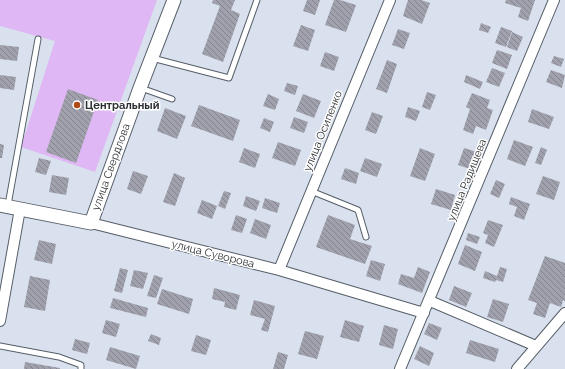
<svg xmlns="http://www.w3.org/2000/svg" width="565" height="369" font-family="Raleway,sans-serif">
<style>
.pitch{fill:#e0b7f5}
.building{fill:url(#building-back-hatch)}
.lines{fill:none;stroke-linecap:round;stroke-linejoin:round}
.service-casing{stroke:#555d67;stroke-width:7}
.minor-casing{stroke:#555d67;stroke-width:12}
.tertiary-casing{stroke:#555d67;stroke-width:15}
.service{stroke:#fff;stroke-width:5}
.minor{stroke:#fff;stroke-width:10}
.tertiary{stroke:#fff;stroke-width:13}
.poi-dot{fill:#ae4b14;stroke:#fff;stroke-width:1.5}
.labels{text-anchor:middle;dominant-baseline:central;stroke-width:3;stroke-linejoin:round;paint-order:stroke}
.poi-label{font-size:11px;font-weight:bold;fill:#2b2e32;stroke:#fff;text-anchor:start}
.street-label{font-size:11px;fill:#2b2e32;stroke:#fff}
</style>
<defs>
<pattern id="building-back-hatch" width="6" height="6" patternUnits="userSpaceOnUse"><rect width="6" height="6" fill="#a0a1ad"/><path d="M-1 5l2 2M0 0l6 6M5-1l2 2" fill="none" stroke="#83848d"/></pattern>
</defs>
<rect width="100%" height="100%" fill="#d8e1ed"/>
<!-- pitch -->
<path class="pitch" d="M0,0H157L95,172L21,147L55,41L0,26Z"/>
<!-- building -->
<path class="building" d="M213,0H235L231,10L240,14L223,62L202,54L220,6L212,3Z
M307,0H320L315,15L303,11Z
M334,0H340L356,5L346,32L325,25Z
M408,0H421L430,3L422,24L403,16Z
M506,0H535L528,21L518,17L521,8L505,3Z
M481,23L491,27L488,33L479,30Z
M301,25L315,30L308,51L293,46Z
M501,27L512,31L506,47L495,43Z
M398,29L410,33L404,49L392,45Z
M512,32L523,37L517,51L507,47Z
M0,45L19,47L17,61L0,59Z
M497,50L512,55L507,69L492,63Z
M325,52L339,57L334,71L320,66Z
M554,56L564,59L561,67L551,63Z
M387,60L397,64L387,93L376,89Z
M492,68L505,73L499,87L486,82Z
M551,70L565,75L562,88L546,82Z
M0,75L16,77L14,90L0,88Z
M466,75L483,82L480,89L464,82Z
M287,83L298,86L295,95L284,91Z
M68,89L98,100L76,163L46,152Z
M427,92L436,95L430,110L422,107Z
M472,93L490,100L487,108L493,110L486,130L476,126L473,134L463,130L470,109L466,107Z
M268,94L279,99L275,110L263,106Z
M303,94L321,101L314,118L296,111Z
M199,105L240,120L233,141L191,126Z
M408,107L420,111L416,121L405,117Z
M165,108L186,116L177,139L157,131Z
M532,109L554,117L549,129L528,122Z
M372,112L383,116L376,134L365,130Z
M294,117L308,122L304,133L290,128Z
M264,118L274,122L270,132L260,128Z
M514,140L533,147L525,166L507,159Z
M278,142L301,150L295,166L272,158Z
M0,144L4,145L2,158H0Z
M541,147L547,150L541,165L535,163Z
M244,148L260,154L255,168L239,162Z
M420,148L435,154L425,181L410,176Z
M464,148L477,152L470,169L458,165Z
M39,158L51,161L46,175L35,172Z
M365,158L382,164L377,177L360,171Z
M345,168L359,173L356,184L341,179Z
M133,171L148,176L141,194L127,189Z
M174,173L185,178L175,206L163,202Z
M52,175L69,178L66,195L49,192Z
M543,176L560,182L554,200L536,194Z
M496,180L505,184L499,198L490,194Z
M436,189L455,195L451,210L431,204Z
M224,191L231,193L225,209L218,206Z
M246,196L260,201L256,211L243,206Z
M511,197L530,204L524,220L514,216L517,207L509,204Z
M265,198L280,203L277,213L262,208Z
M202,200L217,206L212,219L197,213Z
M236,215L247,219L242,233L231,230Z
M328,215L355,225L350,239L372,246L365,264L316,247Z
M255,219L271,225L266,239L250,233Z
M488,220L503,225L494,247L485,243L488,235L483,233Z
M468,233L480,237L477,244L466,240Z
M39,240L56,244L52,264L34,260Z
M465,245L482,252L475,271L458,264Z
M545,256L565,263V301L563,300L561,307L550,303L545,318L533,314L537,303L528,300Z
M371,260L385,264L380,281L366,276Z
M418,267L430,272L422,293L398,284L401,274L414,278Z
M500,267L507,269L503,282L496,280L495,282L483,278L485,271L497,276Z
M120,268L128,270L122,293L114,291Z
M134,270L148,273L143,289L130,286Z
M154,275L163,278L156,298L147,296Z
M30,276L50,280L45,311L24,307Z
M454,286L472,293L466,307L449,300Z
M214,288L240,295L236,310L224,307L225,302L212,299Z
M162,289L193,299L189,314L157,304Z
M113,298L148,308L146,317L110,308Z
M493,299L509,304L503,322L487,317Z
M254,300L275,306L268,332L261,330L265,319L250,315Z
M106,320L120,324L116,337L102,333Z
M345,320L364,326L359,342L340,337Z
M429,323L442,328L437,340L424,334Z
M384,325L398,329L393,349L379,345Z
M305,331L324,336L317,359L298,354Z
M151,334L161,338L159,345L148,341Z
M196,335L211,340L206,355L191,351Z
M75,339L90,343L87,354L72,350Z
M470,340L499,349L495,362L466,353Z
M420,346L434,353L429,366L414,359Z
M110,347L140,356L136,369L106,360Z
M278,352L288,355L284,369H273Z
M25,362L60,368V369H24Z"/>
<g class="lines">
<!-- service casing -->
<g class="service-casing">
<path id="service" d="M152,58L229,78L257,0
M141,88L172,99
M311,191L358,210L366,237
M8,205L38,39
M0,346L59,357L81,365V369"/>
</g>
<!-- minor casing -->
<g class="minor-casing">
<path id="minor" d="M91,223L279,270L424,313
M279,270L390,0
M430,301L536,346
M0,321L20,209
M400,369L554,0
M517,369L565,313"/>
</g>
<!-- tertiary casing -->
<g class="tertiary-casing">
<path id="tertiary" d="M0,205L91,223L140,88L174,0"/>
</g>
<!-- service -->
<use href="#service" class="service"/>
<!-- minor -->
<use href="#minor" class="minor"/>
<!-- tertiary -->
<use href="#tertiary" class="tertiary"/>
</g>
<!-- markers -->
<circle class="poi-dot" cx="77" cy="105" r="4"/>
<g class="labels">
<!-- poi labels -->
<g class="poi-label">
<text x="85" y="105">Центральный</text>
</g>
<!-- street labels -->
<g class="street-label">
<text transform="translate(323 131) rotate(-68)">улица Осипенко</text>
<text transform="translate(111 167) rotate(-70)">улица Свердлова</text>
<text transform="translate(467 180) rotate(-68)">улица Радищева</text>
<text transform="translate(213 254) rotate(14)">улица Суворова</text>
</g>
</g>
</svg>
